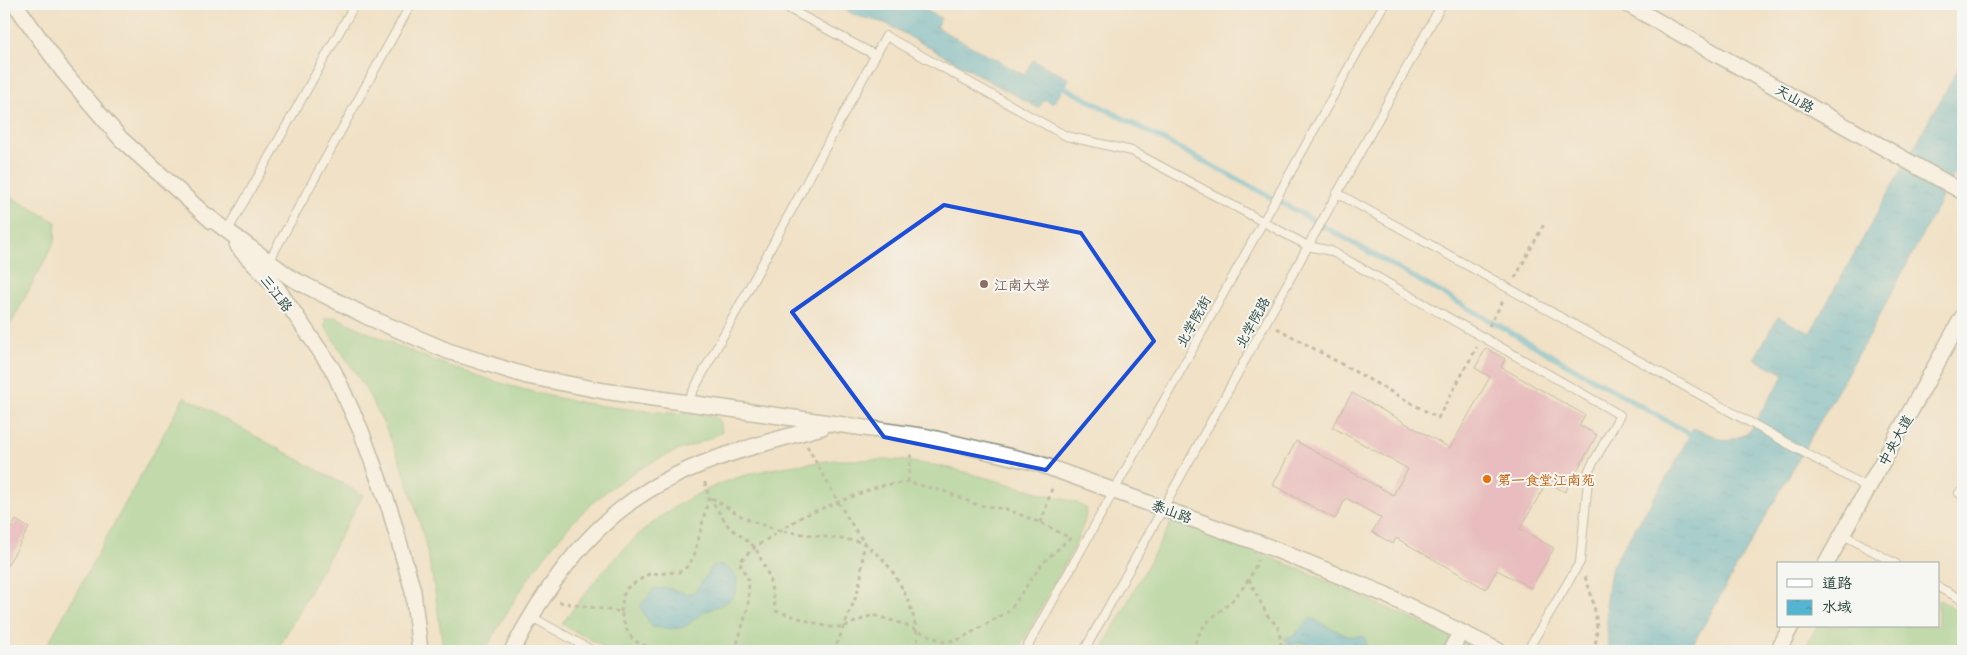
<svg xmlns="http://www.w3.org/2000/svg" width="1967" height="655" font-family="Mali,'LXGW WenKai TC',sans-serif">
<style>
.grass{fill:#88cf8a;stroke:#54865f}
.water{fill:url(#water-ripples);stroke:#397982}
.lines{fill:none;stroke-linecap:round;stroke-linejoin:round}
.stream{stroke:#53b5d1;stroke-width:5.5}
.building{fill:#df91b5}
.lane-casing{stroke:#888f7d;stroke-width:10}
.street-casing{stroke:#888f7d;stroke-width:18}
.path{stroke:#888f7d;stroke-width:3;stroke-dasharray:4 4;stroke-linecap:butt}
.lane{stroke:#fff;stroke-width:8}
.street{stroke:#fff;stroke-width:15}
.marked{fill:none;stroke:#1d4ed8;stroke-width:4;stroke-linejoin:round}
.education-dot{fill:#8d6e63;stroke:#f6f6f2;stroke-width:2}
.food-dot{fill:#e8710a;stroke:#f6f6f2;stroke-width:2}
.labels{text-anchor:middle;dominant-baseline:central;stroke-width:4;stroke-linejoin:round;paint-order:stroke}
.street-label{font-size:14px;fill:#1f3d34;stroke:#f6f6f2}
.education-label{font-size:14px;fill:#785e54;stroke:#f6f6f2;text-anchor:start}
.food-label{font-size:14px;fill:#c56008;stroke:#f6f6f2;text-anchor:start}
</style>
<defs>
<pattern id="water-ripples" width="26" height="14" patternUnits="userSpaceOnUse" patternTransform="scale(1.25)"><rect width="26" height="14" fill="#53b5d1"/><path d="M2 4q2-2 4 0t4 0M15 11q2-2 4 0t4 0" fill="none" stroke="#4494aa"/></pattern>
</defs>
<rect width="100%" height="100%" fill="#f6f6f2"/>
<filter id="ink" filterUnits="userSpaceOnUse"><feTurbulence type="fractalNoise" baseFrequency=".02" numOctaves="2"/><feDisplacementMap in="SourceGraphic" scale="10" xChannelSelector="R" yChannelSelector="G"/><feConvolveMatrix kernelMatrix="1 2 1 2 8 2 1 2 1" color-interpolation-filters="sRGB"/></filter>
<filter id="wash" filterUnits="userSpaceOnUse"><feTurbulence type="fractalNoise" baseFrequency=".0096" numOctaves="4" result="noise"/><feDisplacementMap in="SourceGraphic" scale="20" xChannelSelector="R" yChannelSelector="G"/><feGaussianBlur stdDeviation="1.12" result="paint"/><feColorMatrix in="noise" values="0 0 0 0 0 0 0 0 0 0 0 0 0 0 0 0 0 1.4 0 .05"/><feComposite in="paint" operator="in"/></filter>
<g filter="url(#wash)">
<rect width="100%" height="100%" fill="#f1e1c6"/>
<!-- grass -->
<path class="grass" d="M4,193L56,222L55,241L4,337Z
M336,317C410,354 487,383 568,400C602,407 637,410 671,413C687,415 704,413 719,419L722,432C705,442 687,447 669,454C654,461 636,470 622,480C562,520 519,589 485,651H443C434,564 413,475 370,397C357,373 340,351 325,327V318Z
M184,397L363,495L277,651H44Z
M835,460H898L946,467L1075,502L1087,509L1084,523L1074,547L1018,651H611L562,624C620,545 671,489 771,469C792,465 814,463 835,460Z
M1173,519L1309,573L1484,651H1101Z
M1938,599L1963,613V651H1803L1817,626H1938Z"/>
<!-- water -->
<path class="water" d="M834,4H914L941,18L936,27L1024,75L1033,60L1069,79L1053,104L1045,99L1038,108L885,23L857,16Z
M1963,60V158L1872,330L1689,651H1608L1606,599L1612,566L1673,467L1693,428L1727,441L1747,434L1785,374L1754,359L1778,317L1810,333Z
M723,565L737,577C738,605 722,602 703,613C694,618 690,626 680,628C672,630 661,627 652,627L640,607L654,589L667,588L687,594L695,592L713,566Z
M1310,618L1348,636L1365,637L1367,651H1324L1302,642L1291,645L1284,639L1295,635Z"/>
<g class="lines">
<!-- stream -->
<path class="stream" d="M1064,87L1295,210L1690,434"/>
</g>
<g id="blocks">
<!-- building -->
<path class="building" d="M1486,348L1505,359L1501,367L1585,415L1579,425L1597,435L1565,492L1547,482L1520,529L1554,548L1531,588L1497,570L1486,589L1396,538L1393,544L1372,532L1381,518L1346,498L1335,519L1273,485L1296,441L1393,495L1408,469L1332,427L1352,393L1450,448L1490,377L1475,368Z
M16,520L29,528L4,571V540Z"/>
</g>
</g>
<g filter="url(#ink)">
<use href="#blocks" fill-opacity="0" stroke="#888f7d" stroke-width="1"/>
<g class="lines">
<!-- lane casing -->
<g class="lane-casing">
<path id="lane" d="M780,4L875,55
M1337,193L1868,488
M228,230L355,4
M269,261L411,4
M686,404L886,36L1066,136L1132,151L1308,246L1331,251L1620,415L1589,470L1580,562L1527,651
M1959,493L1963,496
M1842,534L1896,564
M1938,587L1963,600
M530,616L593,651
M1025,651L1384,4
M1084,651L1442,4"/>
</g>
<!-- street casing -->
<g class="street-casing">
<path id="street" d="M15,4L63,71L121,139L212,221
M1627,4L1963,192
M206,215L291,278L368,317L448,351L527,376L604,391L928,437L1037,463L1264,545L1384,594L1499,651
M237,246L277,288L333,370L361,431L390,510L413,591L420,651
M1826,564L1963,316
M512,651C541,595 580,538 632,501C688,461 758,445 822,427
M1450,651L1461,632
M1778,651L1791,626"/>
</g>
<!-- path -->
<path class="path" d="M1515,278L1544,224
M1489,326L1504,299
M1277,328L1438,418L1477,347
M807,446C825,477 843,514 864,542C870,550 880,555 886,563C906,589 918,619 918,651
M908,482L911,451
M709,497L729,527L755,547L769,576L776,611L828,627H843L873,615L900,623L944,642L960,639L1009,611L1042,564L1070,538
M712,498L746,519L780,531L864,542L861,576L857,594L834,651
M1041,523L1053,485
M1585,577C1593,597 1602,630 1593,651
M1249,579L1267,615L1278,627L1281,642L1279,651
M559,602L621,612C629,642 633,643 664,651
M621,612L623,596L627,588L649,574L679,572L688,566L694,556L709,497L704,480
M735,651L748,607L749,581L739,562L755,547L803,516L879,486L908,482L946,492L978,505L1006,509L1041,523L1072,539
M1193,651C1201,619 1216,618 1236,596C1245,586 1253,573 1258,560"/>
<!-- lane -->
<use href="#lane" class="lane"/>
<!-- street -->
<use href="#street" class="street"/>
</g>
</g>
<!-- marked area -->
<path d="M0 0H1967V655H0ZM944,205L1081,233L1154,341L1046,470L884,437L792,312Z" fill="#f1e1c6" fill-opacity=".55" fill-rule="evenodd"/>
<path class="marked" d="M944,205L1081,233L1154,341L1046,470L884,437L792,312Z"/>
<!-- markers -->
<circle class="education-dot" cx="984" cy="284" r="5"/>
<circle class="food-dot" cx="1487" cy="479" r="5"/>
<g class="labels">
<!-- street labels -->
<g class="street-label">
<text transform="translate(1795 98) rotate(29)">天山路</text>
<text transform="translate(277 293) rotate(52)">三江路</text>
<text transform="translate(1193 321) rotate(-61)">北学院街</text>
<text transform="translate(1252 322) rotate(-61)">北学院路</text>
<text transform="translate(1895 440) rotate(-61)">中央大道</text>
<text transform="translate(1172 511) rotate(20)">泰山路</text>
</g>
<!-- education labels -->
<g class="education-label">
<text x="994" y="284">江南大学</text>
</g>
<!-- food labels -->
<g class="food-label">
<text x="1497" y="479">第一食堂江南苑</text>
</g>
</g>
<!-- margin -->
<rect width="1967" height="655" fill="none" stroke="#f6f6f2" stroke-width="20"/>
<!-- legend -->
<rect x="1777" y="562" width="162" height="65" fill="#f6f6f2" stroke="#a0aca6"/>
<rect x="1787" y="579" width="25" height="8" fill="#ffffff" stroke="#a0aca6"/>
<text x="1822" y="588" font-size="15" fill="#1f3d34">道路</text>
<rect x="1787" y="600" width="25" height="15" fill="url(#water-ripples)" stroke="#a0aca6"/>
<text x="1822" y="612" font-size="15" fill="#1f3d34">水域</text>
</svg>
